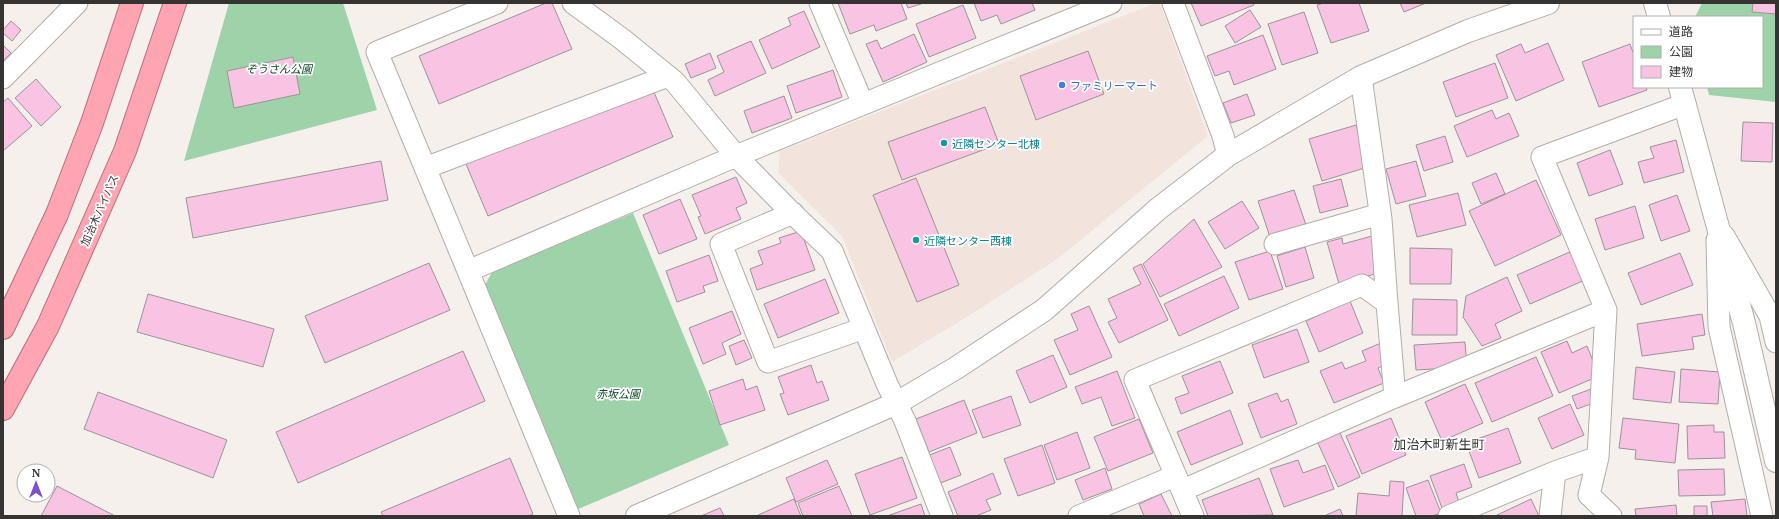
<svg xmlns="http://www.w3.org/2000/svg" width="1779" height="519" font-family="'Noto Serif','Noto Sans JP',serif">
<style>
.built{fill:#f2e4dd}
.green{fill:#9ed3a9}
.building{fill:#f9c3e3;stroke:#9a9497}
.lines{fill:none;stroke-linecap:round;stroke-linejoin:round}
.minor-casing{stroke:#b1aca9;stroke-width:23}
.tertiary-casing{stroke:#b1aca9;stroke-width:24}
.trunk-casing{stroke:#b96e79;stroke-width:24}
.minor{stroke:#fff;stroke-width:21}
.tertiary{stroke:#fff;stroke-width:22}
.trunk{stroke:#ffa4b2;stroke-width:22}
.shop-dot{fill:#3f7fe0;stroke:#fff;stroke-width:1.5}
.culture-dot{fill:#0f9aa8;stroke:#fff;stroke-width:1.5}
.labels{text-anchor:middle;dominant-baseline:central;stroke-width:3.5;stroke-linejoin:round;paint-order:stroke}
.park-label{font-size:11px;font-style:italic;fill:#094b23;stroke:#fff}
.shop-label{font-size:11px;fill:#366cbe;stroke:#fff;text-anchor:start}
.culture-label{font-size:11px;fill:#0d838f;stroke:#fff;text-anchor:start}
.street-label{font-size:11px;fill:#363433;stroke:#fff}
.quarter-label{font-size:13px;fill:#363433;stroke:#fff}
</style>
<rect width="100%" height="100%" fill="#f6f0ed"/>
<!-- built -->
<path class="built" d="M1156,3H1160L1208,136L1056,260L967,317L892,362L842,236L778,173L780,151Z"/>
<!-- green -->
<path class="green" d="M229,3H343L377,110L184,161Z
M1702,3H1776V102L1709,95L1707,87H1762V17H1695Z
M633,213L729,445L576,510L485,285L492,272Z"/>
<!-- building -->
<path class="building" d="M546,3H552L572,49L439,104L419,56Z
M838,3H901L907,19L876,31L874,25L850,34Z
M906,3H924L908,8Z
M974,3H1032L1035,10L1001,24L997,15L981,21Z
M1191,3H1253L1254,5L1201,26Z
M1324,3H1359L1369,31L1331,43L1317,5Z
M1400,3H1426L1404,12Z
M1753,3H1776V14L1752,12Z
M963,5L976,38L929,57L916,24Z
M1250,10L1261,27L1235,43L1225,26Z
M804,11L820,47L772,69L759,40L791,25L788,18Z
M1304,12L1318,53L1282,65L1268,24Z
M11,21L21,30L12,41L3,33V30Z
M914,34L927,62L883,82L866,44L877,40L881,49Z
M1263,35L1276,69L1234,85L1229,71L1215,76L1207,56Z
M751,41L766,73L715,96L708,80L724,72L717,56Z
M1548,43L1564,80L1516,101L1496,55L1521,44L1525,53Z
M1630,44L1634,55V87H1646L1647,90L1599,107L1582,62Z
M3,45L11,53L3,61Z
M1088,51L1104,94L1036,120L1020,76Z
M710,53L716,68L691,78L685,64Z
M293,57L300,94L234,108L227,71Z
M1495,63L1508,98L1456,117L1443,82Z
M833,70L842,97L796,113L787,86Z
M36,79L61,107L41,126L15,98Z
M651,85L673,137L488,216L466,164Z
M1247,94L1255,115L1231,123L1223,103Z
M784,96L792,118L752,133L744,111Z
M8,98L32,126L3,151V102Z
M985,107L999,144L902,180L888,142Z
M1492,110L1496,119L1509,113L1519,136L1467,157L1454,126Z
M1743,122L1773,123L1772,162L1741,161Z
M1356,125L1368,167L1322,181L1309,139Z
M1445,136L1453,162L1424,171L1416,145Z
M1676,140L1684,172L1644,183L1638,162L1654,158L1650,147Z
M1610,150L1623,184L1589,196L1577,163Z
M381,161L388,200L193,238L186,198Z
M1416,161L1426,196L1396,204L1386,169Z
M1496,173L1505,194L1481,204L1472,183Z
M736,177L747,203L736,208L741,219L705,234L698,217L701,216L692,195Z
M916,178L959,285L917,302L873,195Z
M1341,179L1348,206L1320,213L1313,186Z
M1536,180L1561,235L1495,266L1469,211Z
M1294,190L1306,225L1270,237L1258,201Z
M1458,193L1466,225L1417,237L1409,205Z
M1677,195L1690,231L1661,241L1649,205Z
M680,199L697,239L659,254L643,215Z
M1242,201L1259,228L1225,249L1208,222Z
M1635,206L1644,238L1605,250L1595,219Z
M1194,219L1222,267L1160,297L1143,264Z
M801,231L815,270L757,290L750,269L763,264L758,251L781,243L779,238Z
M1372,236L1382,272L1339,284L1327,242L1342,238L1343,244Z
M1305,247L1314,278L1286,287L1277,256Z
M1410,248L1452,249L1451,284H1410Z
M1270,251L1283,289L1249,300L1235,262Z
M1572,251L1585,280L1530,304L1517,275Z
M1680,253L1693,285L1641,305L1628,273Z
M709,255L718,281L703,286L705,292L677,302L666,271Z
M429,263L450,310L325,363L305,316Z
M1141,264L1168,320L1119,343L1108,322L1117,318L1108,299L1141,284L1133,268Z
M1224,276L1239,308L1179,336L1164,304Z
M1507,277L1522,311L1495,324L1501,338L1482,346L1463,317L1466,296Z
M825,279L839,313L778,338L764,304Z
M148,294L274,329L263,367L137,332Z
M1413,299L1457,300V335H1412Z
M1350,301L1363,333L1319,352L1306,321Z
M1089,306L1112,357L1070,375L1054,340L1078,330L1071,314Z
M732,311L741,334L722,343L726,354L703,364L689,328Z
M1702,314L1705,335L1692,337L1694,349L1642,356L1637,324Z
M1297,329L1309,362L1264,378L1252,345Z
M744,340L752,358L736,365L729,346Z
M1567,341L1572,353L1587,346L1599,376L1559,393L1541,352Z
M1465,342L1467,367L1416,370L1414,345Z
M1381,343L1389,363L1378,368L1384,383L1334,403L1320,371L1342,362L1345,369L1366,361L1362,351Z
M463,351L485,401L298,483L276,432Z
M1053,355L1067,387L1030,403L1016,371Z
M1536,357L1553,396L1492,422L1475,383Z
M1220,361L1233,393L1181,414L1175,398L1189,393L1182,376Z
M811,365L817,383L822,381L829,400L788,415L780,394L784,393L778,377Z
M1636,367L1675,372L1671,403L1633,399Z
M1681,369L1720,372L1718,404L1679,402Z
M1117,371L1135,418L1112,426L1101,397L1082,404L1075,387Z
M743,379L746,390L757,386L765,410L720,425L709,391Z
M1465,384L1483,423L1442,441L1425,402Z
M1594,388L1599,401L1577,409L1572,396Z
M98,392L227,440L213,478L84,429Z
M1277,393L1281,402L1288,399L1297,424L1261,438L1248,404Z
M1011,396L1021,425L983,438L972,410Z
M964,400L977,433L929,452L916,419Z
M1570,404L1584,435L1552,449L1538,418Z
M1230,410L1243,444L1191,465L1177,432Z
M1391,418L1406,455L1362,474L1346,436Z
M1623,418L1679,424L1675,463L1635,459L1636,450L1619,448Z
M1139,419L1153,453L1108,471L1094,437Z
M1714,425V432H1724L1725,458L1688,459L1687,426Z
M1508,428L1521,463L1479,478L1466,443Z
M1339,431L1360,477L1338,487L1317,441Z
M1077,432L1090,468L1057,480L1044,445Z
M1042,445L1055,483L1018,496L1004,459Z
M950,447L961,475L938,484L927,456Z
M902,457L917,498L870,515L855,474Z
M510,458L533,514L529,516H383L381,512Z
M827,460L838,484L796,502L786,478Z
M1298,460L1303,473L1325,465L1334,489L1284,507L1270,469Z
M1464,464L1472,487L1456,493L1459,502L1442,508L1430,476Z
M1105,468L1112,489L1083,500L1075,480Z
M1724,469L1725,495L1679,496L1678,470Z
M993,473L1001,494L986,500L991,510L976,516H958L948,492Z
M1259,478L1273,515L1208,516L1202,500Z
M1428,480L1441,513L1432,516H1416L1406,488Z
M1390,481L1404,482L1402,516H1356L1358,493L1389,496Z
M57,486L115,516H41Z
M839,486L852,516H803L798,503Z
M1161,494L1172,516H1144L1139,504Z
M794,499L801,516H756Z
M1531,499L1539,516H1495Z
M1745,499L1747,516H1713L1711,502Z
M921,504L925,516H887Z
M1676,505L1677,516H1636L1635,509Z
M1694,506H1707V516H1694Z
M720,508L724,516H701Z
M1340,509L1343,516H1324Z"/>
<g class="lines">
<!-- minor casing -->
<g class="minor-casing">
<path id="minor" d="M573,3L622,39L675,82L736,156L789,210L832,251L887,384L905,421L942,516
M820,3L863,104
M1173,3L1223,136L1228,155
M3,78L77,3
M425,168L668,76
M793,213L721,244L768,362L864,328
M1724,236L1770,316L1776,342
M1717,240L1719,327L1762,516
M1275,244L1380,214
M468,271L377,52L497,3
M1387,303L1395,397
M1183,490L1395,397L1606,310
M569,516L468,271L736,156L1111,3
M1079,516L1175,476
M1193,516L1135,380L1362,285L1387,303L1381,219L1361,77
M1449,516L1555,472L1598,457
M1550,516L1555,472
M1611,516L1589,495L1598,457L1606,310L1542,157L1685,104"/>
</g>
<!-- tertiary casing -->
<g class="tertiary-casing">
<path id="tertiary" d="M1655,3L1659,17
M1680,87L1744,323L1776,461
M637,516L897,403L956,368L1044,310L1158,209L1228,155L1361,77L1468,31L1548,3"/>
</g>
<!-- trunk casing -->
<g class="trunk-casing">
<path id="trunk" d="M3,328L57,214L92,123L132,3
M3,409L48,326L125,151L175,3"/>
</g>
<!-- minor -->
<use href="#minor" class="minor"/>
<!-- tertiary -->
<use href="#tertiary" class="tertiary"/>
<!-- trunk -->
<use href="#trunk" class="trunk"/>
</g>
<!-- markers -->
<circle class="shop-dot" cx="1062" cy="85" r="4"/>
<g class="culture-dot">
<circle cx="944" cy="143" r="4"/>
<circle cx="916" cy="240" r="4"/>
</g>
<g class="labels">
<!-- park labels -->
<g class="park-label">
<text x="279" y="68">ぞうさん公園</text>
<text x="618" y="393">赤坂公園</text>
</g>
<!-- shop labels -->
<g class="shop-label">
<text x="1070" y="85">ファミリーマート</text>
</g>
<!-- culture labels -->
<g class="culture-label">
<text x="952" y="143">近隣センター北棟</text>
<text x="924" y="240">近隣センター西棟</text>
</g>
<!-- street labels -->
<g class="street-label">
<text transform="translate(99 210) rotate(-66)">加治木バイパス</text>
</g>
<!-- quarter labels -->
<g class="quarter-label">
<text x="1439" y="444">加治木町新生町</text>
</g>
</g>
<!-- border -->
<rect width="1779" height="519" fill="none" stroke="#363433" stroke-width="8"/>
<!-- legend -->
<rect x="1633" y="16" width="130" height="72" fill="#ffffff" stroke="#afaead"/>
<rect x="1641" y="29" width="20" height="6" fill="#ffffff" stroke="#afaead"/>
<text x="1669" y="36" font-size="12" fill="#363433">道路</text>
<rect x="1641" y="46" width="20" height="12" fill="#9ed3a9" stroke="#afaead"/>
<text x="1669" y="56" font-size="12" fill="#363433">公園</text>
<rect x="1641" y="66" width="20" height="12" fill="#f9c3e3" stroke="#afaead"/>
<text x="1669" y="76" font-size="12" fill="#363433">建物</text>
<!-- north arrow -->
<g transform="translate(36 483)"><circle r="19" fill="#ffffff" stroke="#afaead"/>
<path d="M0-3L7 15L0 10L-7 15Z" fill="#7d50c9"/>
<text y="-6" font-size="11" font-weight="bold" text-anchor="middle" fill="#363433">N</text>
</g>
</svg>
